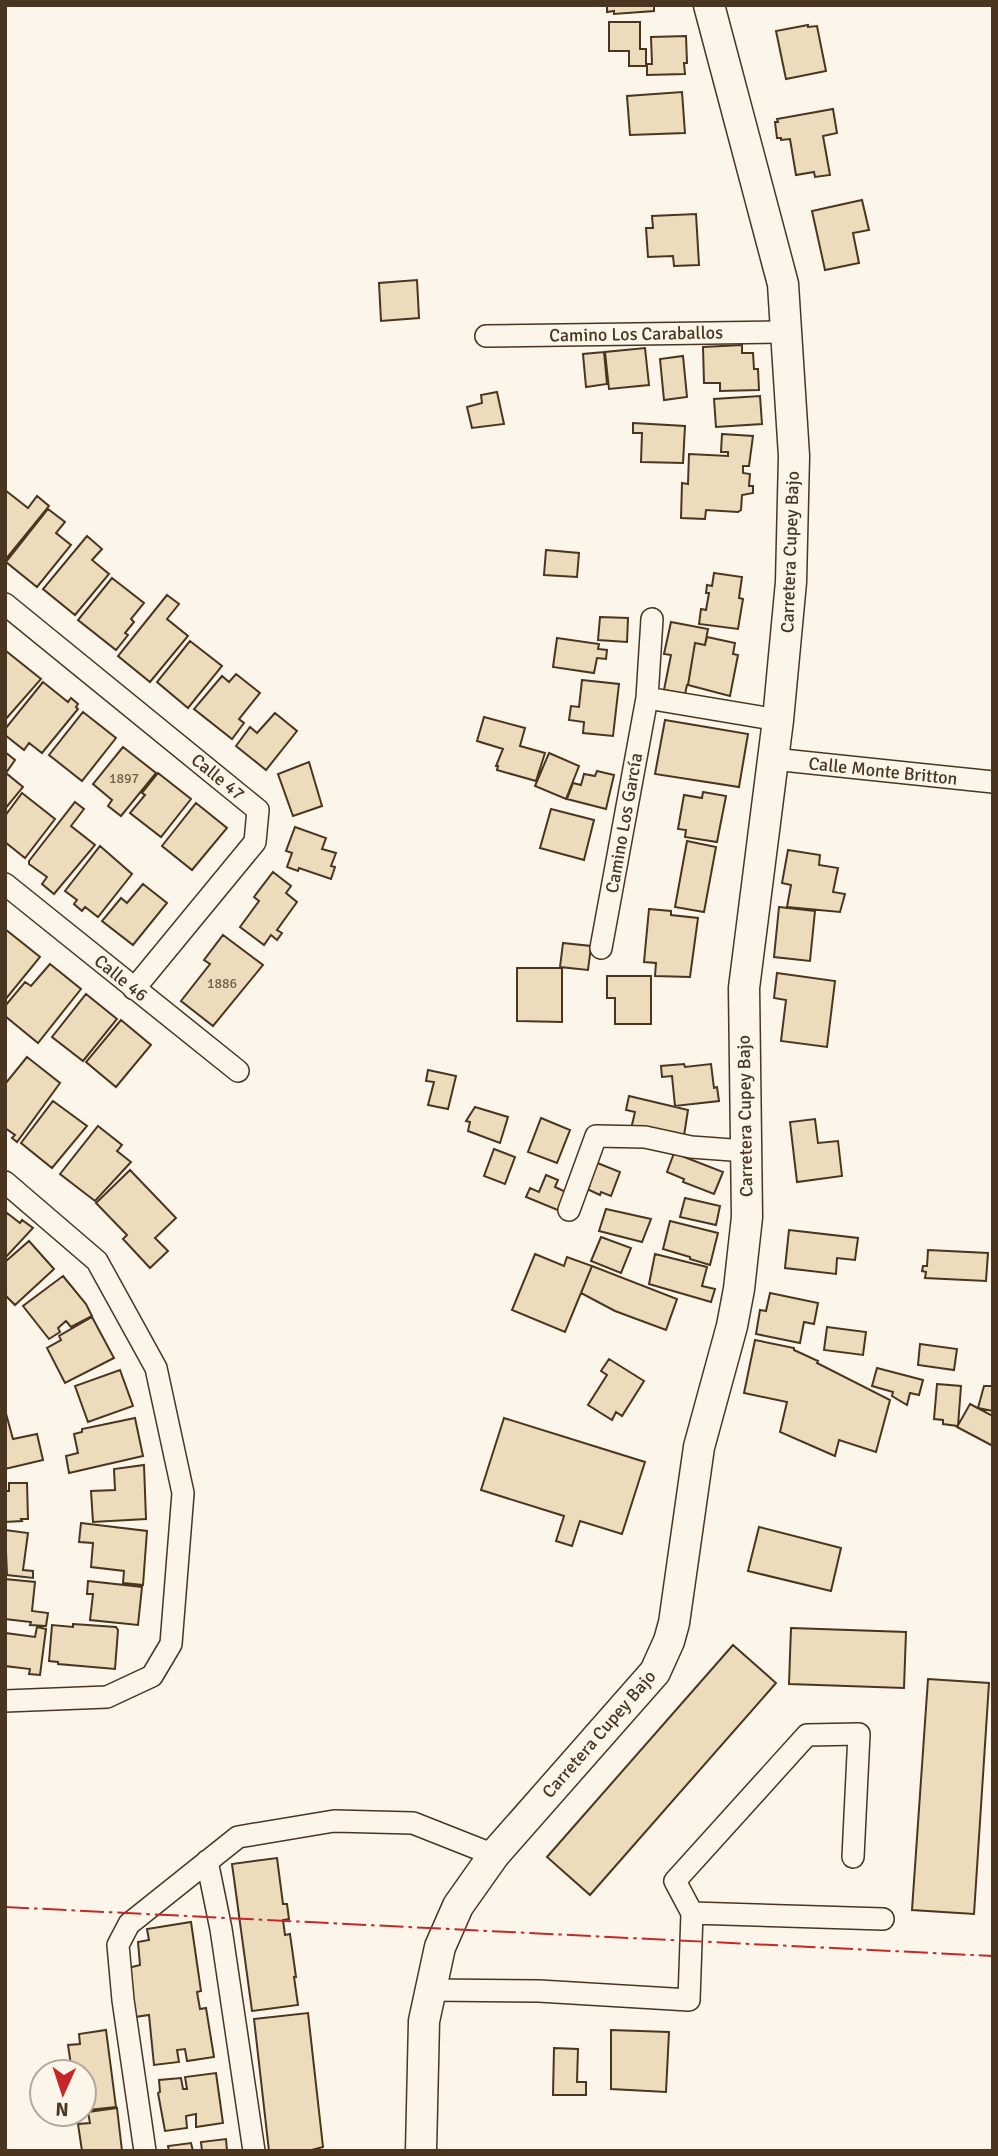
<svg xmlns="http://www.w3.org/2000/svg" width="998" height="2156" font-family="Signika,sans-serif">
<style>
.building{fill:#ecdcbc;stroke:#4a3520;stroke-width:2}
.lines{fill:none;stroke-linecap:round;stroke-linejoin:round}
.street-casing{stroke:#4a3520;stroke-width:24}
.secondary-casing{stroke:#4a3520;stroke-width:33}
.street{stroke:#fbf6e9;stroke-width:21}
.secondary{stroke:#fbf6e9;stroke-width:30}
.power{stroke:#c62828;stroke-width:2;stroke-dasharray:24 5 3.5 5;stroke-linecap:butt}
.labels{text-anchor:middle;dominant-baseline:central;stroke-width:5;stroke-linejoin:round;paint-order:stroke}
.number-label{font-size:14px;fill:#725f47}
.street-label{font-size:18px;fill:#4a3520;stroke:#fbf6e9}
</style>
<rect width="100%" height="100%" fill="#fbf6e9"/>
<!-- building -->
<path class="building" d="M607,5H654V11L614,14V11L607,12Z
M609,22H640V49H646V66H629V51H609Z
M808,25V27L817,26L826,71L786,79L776,31Z
M686,36L687,63H684L685,74L647,75V64H652L651,37Z
M682,92L685,133L630,135L627,96Z
M833,109L837,133L823,136L830,175L815,177L814,172L796,175L790,139L781,140V138H777L775,122H778L777,119Z
M862,200L869,230L853,233L859,263L825,270L812,211Z
M696,214L699,265L674,266L673,256L648,257L646,228H653L652,216Z
M417,280L419,318L381,321L379,283Z
M742,345V353H753L754,369H758L759,390L720,391V383H704L703,347Z
M645,348L649,385L609,389L605,352Z
M604,352L607,384L586,387L583,354Z
M683,356L687,397L664,400L660,359Z
M497,392L504,424L472,428L467,407L482,403L481,395Z
M760,396L762,424L716,427L714,399Z
M633,423L685,426L683,463L641,462L642,433H633Z
M722,434L753,436L749,466H743V473L750,474L749,486H753V493L742,495L741,510L738,512L706,510L705,519L681,518L682,483L688,484L689,454L728,456V452H721Z
M5,490L28,508L37,496L49,506L6,559Z
M48,509L65,522L56,533L71,545L37,587L6,562Z
M87,536L102,549L92,560L109,574L75,615L43,589Z
M546,550L579,553L577,577L544,575Z
M714,573L742,577L739,598L743,599L738,629L699,624L701,609L706,610L709,593H706L707,585L712,586Z
M112,578L144,603L131,619L134,622L125,633L128,635L116,650L78,620Z
M167,595L179,604L167,619L188,636L150,682L118,656Z
M600,617L628,618L627,642L598,640Z
M671,622L708,629L705,645L695,643L688,685H687L685,694L664,690L671,655L664,654Z
M707,637L735,643L733,654L738,655L730,696L688,685L695,643L705,645Z
M557,638L599,644L598,649L607,650L606,659L597,658L594,673L553,667Z
M190,641L222,666L188,708L157,682Z
M6,651L41,679L5,720V652Z
M236,674L260,693L239,719L244,723L232,739L194,709L222,676L229,682Z
M582,680L619,684L613,736L583,733L584,722L569,720L571,706L579,707Z
M43,682L68,702L71,698L78,704L76,707L78,709L42,753L29,743L24,750L5,735V729Z
M83,712L116,738L82,781L49,755Z
M275,713L297,731L266,770L236,746L250,727L257,733Z
M484,717L525,728L520,746L545,753L536,781L497,770L498,766H496L503,749L477,741Z
M665,720L748,734L739,787L655,774Z
M123,747L156,773L121,816L108,806L112,800L93,784Z
M5,752L15,760L6,773L23,787L5,809Z
M549,753L579,766L566,799L535,786Z
M309,762L322,806L293,816L278,774Z
M597,771L614,775L606,809L567,799L573,783L581,785L584,774L595,776Z
M158,773L191,799L161,837L130,813L145,795L142,793Z
M703,792L726,796L717,842L685,837L686,830L678,829L684,795L702,798Z
M22,793L55,819L25,858L5,842V816Z
M75,802L84,809L71,826L95,845L54,894L42,884L47,877L29,864V861Z
M196,803L227,828L192,870L162,846Z
M551,809L594,820L584,860L540,848Z
M295,827L326,838L322,849L336,853L331,866L335,867L331,879L299,868L298,871L287,867L292,853L286,851Z
M687,841L716,847L704,912L675,907Z
M100,846L132,874L98,917L85,907L82,911L74,904L77,900L65,891Z
M788,850L820,855L819,865L838,868L833,892L845,894L840,912L787,907L791,885L782,883Z
M273,872L291,886L286,893L297,902L277,930L282,933L277,940L271,935L264,945L240,927L259,901L254,897Z
M143,884L167,903L133,945L102,921L121,898L127,903Z
M779,907L815,911L810,961L774,957Z
M649,909L671,911V915L698,918L690,977L655,976L656,963L644,962Z
M5,929L40,957L5,1000Z
M223,935L263,965L213,1026L181,1001L210,964L204,960Z
M563,943L591,946L588,970L560,967Z
M50,964L81,989L38,1043L5,1016V1006L25,982L31,986Z
M517,968H562V1022L517,1021Z
M777,973L835,981L827,1047L781,1041L786,1000L774,998Z
M607,976H651V1024H615V998H607Z
M86,994L117,1019L83,1061L52,1037Z
M121,1020L151,1045L116,1087L86,1062Z
M27,1057L60,1083L17,1142L12,1138L15,1135L5,1128V1084Z
M684,1064L685,1067L711,1064L714,1088L717,1087L719,1101L675,1106L672,1076L662,1077L661,1066Z
M428,1070L456,1076L448,1109L428,1105L434,1082L426,1081Z
M629,1096L688,1110L683,1142L631,1129L635,1112L626,1110Z
M53,1101L87,1126L52,1168L21,1143Z
M475,1107L508,1117L500,1143L468,1131L470,1122L466,1121Z
M541,1118L570,1130L557,1163L528,1152Z
M815,1119L818,1143L838,1141L842,1176L797,1182L790,1122Z
M98,1126L122,1145L117,1151L131,1162L95,1201L60,1174Z
M494,1149L515,1157L505,1184L484,1176Z
M674,1153L723,1172L714,1194L683,1182L684,1179L667,1172Z
M595,1162L620,1172L611,1196L601,1192L600,1195L587,1189L589,1187L586,1186Z
M130,1170L176,1218L155,1238L168,1251L150,1268L123,1239L127,1235L96,1203Z
M546,1175L558,1180L555,1187L568,1193L560,1211L526,1197L530,1188L539,1192Z
M685,1198L720,1206L716,1225L680,1217Z
M606,1209L651,1219L642,1242L599,1231Z
M7,1213L20,1223L22,1220L33,1228L5,1258V1216Z
M670,1221L718,1233L710,1265L690,1259V1257L663,1249Z
M789,1230L858,1238L855,1260L837,1258L836,1274L785,1268Z
M601,1237L631,1248L621,1273L591,1261Z
M29,1241L54,1269L15,1305L5,1295V1262Z
M928,1250L988,1253L986,1281L925,1278L926,1272L922,1271L923,1266H927Z
M535,1254L564,1266L567,1257L592,1266L565,1332L512,1310Z
M655,1254L707,1267L702,1286L715,1289L711,1302L649,1284Z
M592,1266L677,1299L666,1330L615,1311L581,1293Z
M63,1276L86,1304L92,1316L71,1327L66,1321L58,1328L60,1332L49,1339L23,1306Z
M770,1293L818,1303L814,1324L804,1322L800,1343L756,1334L760,1310L766,1311Z
M92,1317L114,1358L65,1383L47,1348L61,1340L59,1336Z
M827,1327L866,1332L863,1355L824,1350Z
M755,1340L794,1348V1350L818,1361L817,1363L890,1400L876,1452L839,1440L835,1456L780,1432L787,1402L744,1393Z
M920,1344L957,1349L954,1370L918,1365Z
M609,1359L644,1381L622,1416L616,1412L612,1420L588,1405L607,1375L601,1371Z
M877,1368L923,1380L919,1395L910,1393L907,1405L892,1396L893,1392L872,1386Z
M120,1370L133,1406L88,1422L75,1386Z
M937,1384L961,1386L958,1426L943,1424V1420L934,1419Z
M984,1386H993V1411L978,1408Z
M970,1404L993,1416V1446L957,1427Z
M5,1410L13,1439L37,1434L43,1460L5,1469Z
M135,1418L143,1456L69,1473L66,1456L78,1453L74,1434L82,1432V1429Z
M504,1418L645,1462L622,1534L580,1521L572,1546L556,1541L564,1516L481,1490Z
M144,1465L146,1519L93,1522L91,1491L115,1490L114,1469Z
M9,1483H27L28,1519H21L22,1521L5,1522V1491H9Z
M81,1523L147,1531L143,1585L123,1583L124,1571L91,1567L93,1543L79,1542Z
M759,1527L841,1548L831,1591L748,1571Z
M5,1530L28,1533L23,1570L33,1571V1578L7,1575Z
M5,1579L35,1582L32,1611L48,1613L46,1626L30,1625L31,1622L5,1619Z
M88,1581L142,1587L138,1625L90,1620L93,1594H87Z
M73,1624L116,1627L118,1630L115,1669L58,1664V1662L49,1661L52,1625L73,1627Z
M37,1627L46,1629L40,1675L29,1674L30,1669L5,1666V1633L35,1637Z
M791,1628L906,1632L904,1688L789,1684Z
M733,1645L776,1683L590,1895L547,1857Z
M928,1679L989,1683L974,1914L912,1910Z
M277,1858L283,1904H287L289,1919L283,1920L285,1935L290,1934L296,1977H294L298,2005L252,2011L232,1864Z
M191,1922L201,1991L197,1992L200,2009L206,2008L214,2057L187,2061L185,2049L177,2050L179,2062L154,2065L149,2015L135,2017L128,1968L140,1965L138,1942L149,1940L147,1929Z
M308,2013L323,2147L308,2151H269L254,2019Z
M106,2030L116,2107L88,2110L87,2099H84V2072H72L68,2045L80,2044L79,2034Z
M611,2030L669,2032L666,2092L611,2089Z
M554,2048L578,2049L577,2082H586V2095H553Z
M216,2073L223,2123L196,2127V2114L186,2116L187,2128L165,2131L158,2093L160,2092L159,2080L181,2078L183,2089H187L185,2077Z
M117,2108L122,2151H82L78,2124L90,2123L88,2112Z
M226,2139L227,2151H202L201,2142Z
M191,2143L193,2151H169L168,2146Z"/>
<g class="lines">
<!-- street casing -->
<g class="street-casing">
<path id="street" d="M486,336L786,332
M5,604L258,810L255,842L134,989
M647,698L778,720
M773,759L993,782
M5,884L238,1071
M601,948L647,698L652,619
M5,1182L97,1261L156,1368L183,1493L171,1644L152,1676L107,1697L5,1701
M569,1210L596,1136L645,1137L691,1147L746,1151
M207,1861L221,1929L254,2151
M692,1913L883,1919
M430,1990L539,1991L689,2000L692,1913L675,1881L807,1735L859,1734L853,1857
M145,2151L123,2000L118,1945L129,1924L238,1837L334,1821L413,1823L494,1855"/>
</g>
<!-- secondary casing -->
<g class="secondary-casing">
<path id="secondary" d="M421,2151L424,2021L440,1947L458,1906L494,1855L655,1672L669,1641L674,1623L699,1447L732,1326L739,1289L747,1217L744,988L778,720L791,582L794,456L783,284L709,5"/>
</g>
<!-- street -->
<use href="#street" class="street"/>
<!-- secondary -->
<use href="#secondary" class="secondary"/>
<!-- power -->
<path class="power" d="M5,1907L993,1956"/>
</g>
<g class="labels">
<!-- number labels -->
<g class="number-label">
<text x="124" y="778">1897</text>
<text x="222" y="983">1886</text>
</g>
<!-- street labels -->
<g class="street-label">
<text transform="translate(636 334) rotate(-1)">Camino Los Caraballos</text>
<text transform="translate(790 552) rotate(-88)">Carretera Cupey Bajo</text>
<text transform="translate(883 771) rotate(6)">Calle Monte Britton</text>
<text transform="translate(218 777) rotate(39)">Calle 47</text>
<text transform="translate(624 823) rotate(-80)">Camino Los García</text>
<text transform="translate(121 978) rotate(39)">Calle 46</text>
<text transform="translate(745 1116) rotate(-91)">Carretera Cupey Bajo</text>
<text transform="translate(599 1734) rotate(-49)">Carretera Cupey Bajo</text>
</g>
</g>
<!-- border -->
<rect width="998" height="2156" fill="none" stroke="#4a3520" stroke-width="14"/>
<!-- north arrow -->
<g transform="translate(63 2093) rotate(183)"><circle r="33" fill="#fbf6e9" stroke="#b4a999" stroke-width="2"/>
<path d="M0-5L12 26L0 18L-12 26Z" fill="#c62828"/>
<text y="-10" font-size="19" font-weight="bold" text-anchor="middle" fill="#4a3520">N</text>
</g>
</svg>
